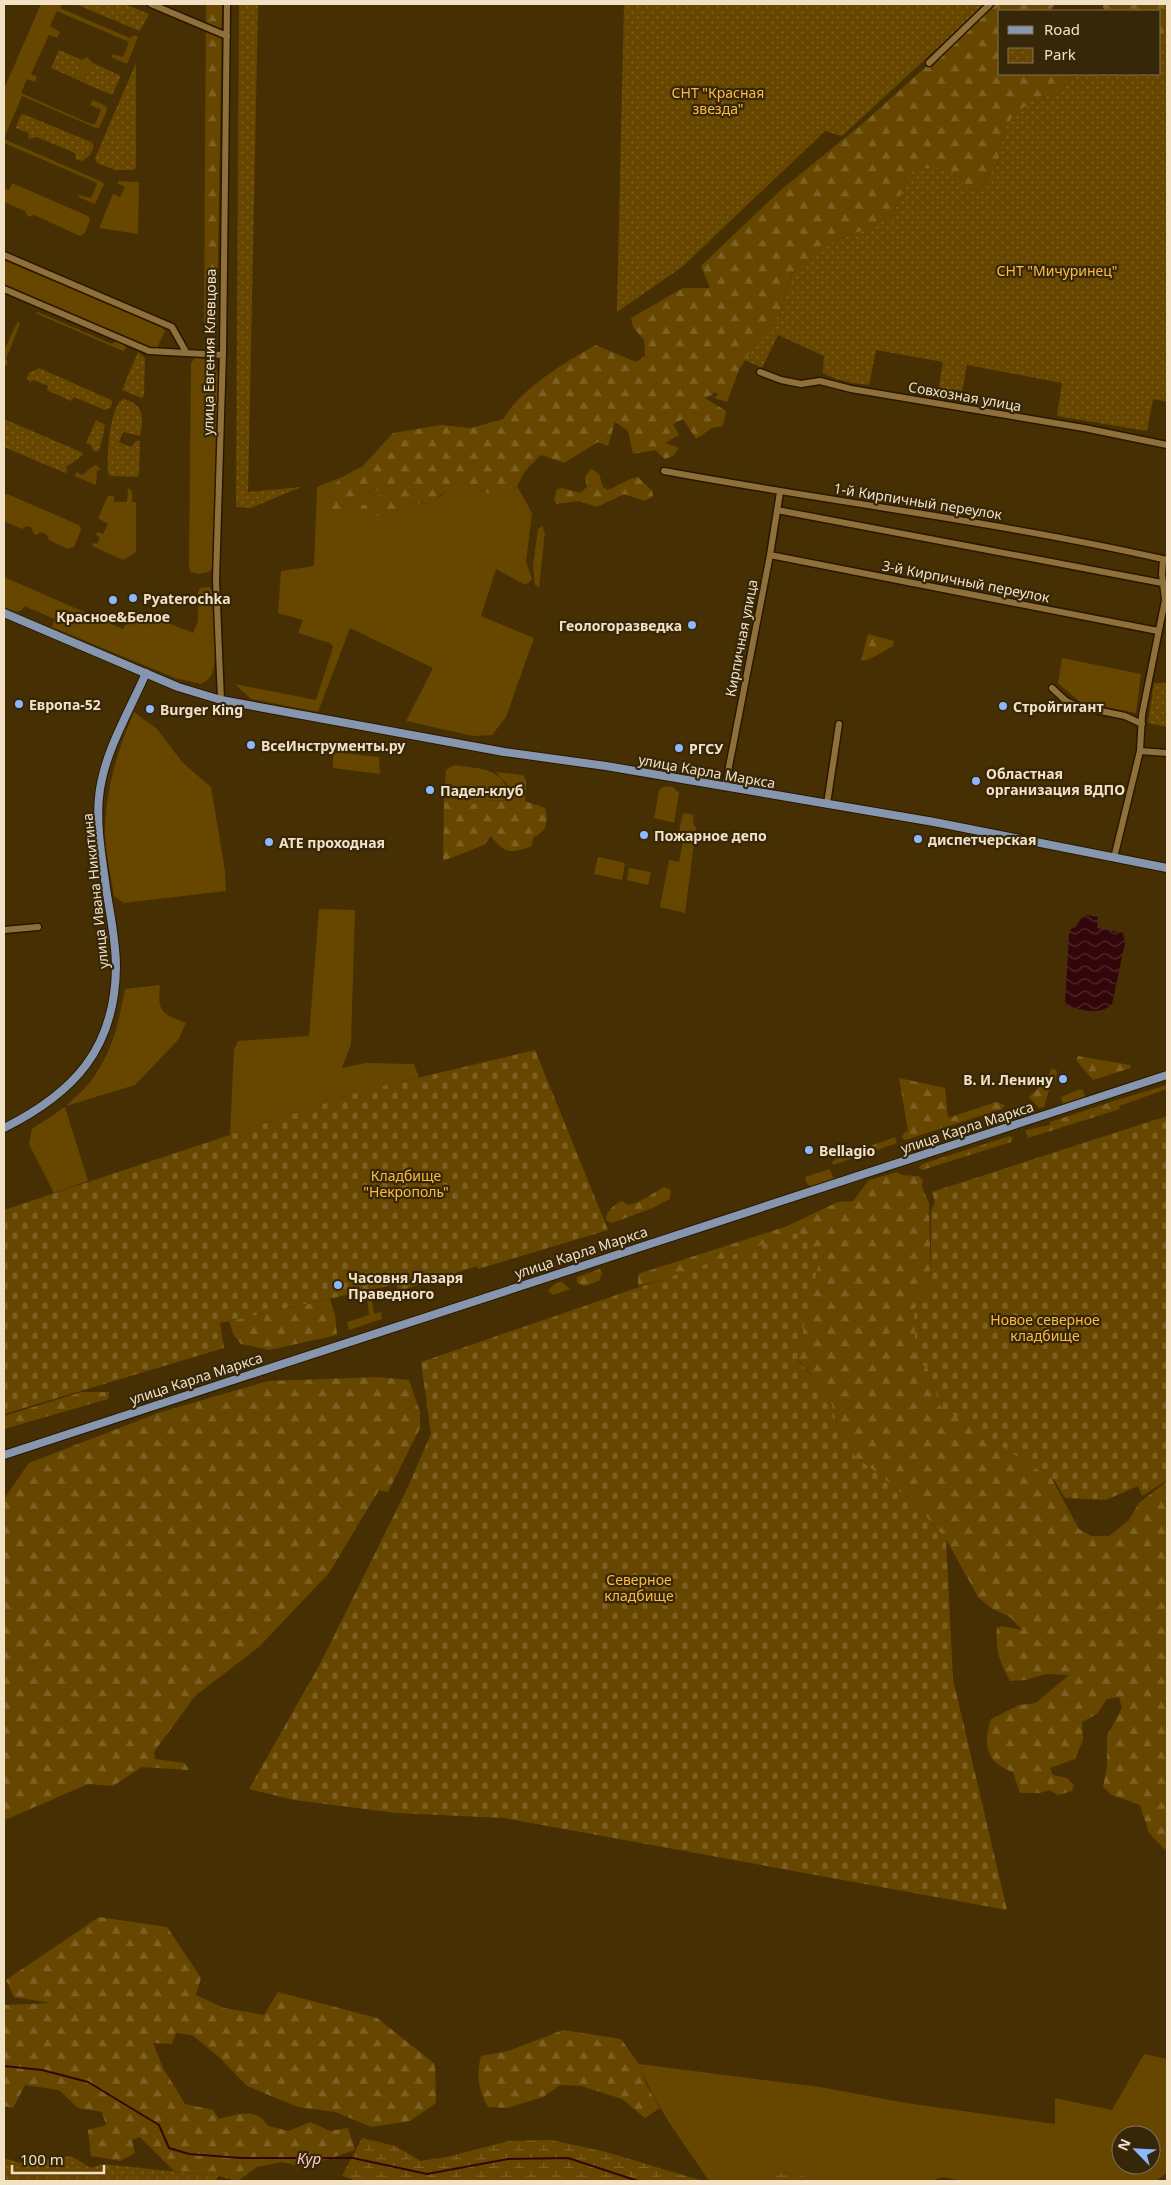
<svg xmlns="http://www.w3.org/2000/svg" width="1171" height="2185" font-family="'Noto Sans',sans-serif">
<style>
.grass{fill:#674600;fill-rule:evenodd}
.forest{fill:url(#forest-firs)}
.wetland{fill:url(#wetland-marsh)}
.cemetery{fill:url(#cemetery-stones)}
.park{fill:url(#park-dots)}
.water{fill:url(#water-waves)}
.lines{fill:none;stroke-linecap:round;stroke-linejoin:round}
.stream{stroke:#33060b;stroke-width:2}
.minor-casing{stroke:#281800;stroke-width:9}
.major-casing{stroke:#281800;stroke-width:10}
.minor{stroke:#90703a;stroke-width:6}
.major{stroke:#8696af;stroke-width:8}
.poi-dot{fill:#8db9fc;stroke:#372709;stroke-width:2}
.labels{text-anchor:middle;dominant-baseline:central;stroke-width:4.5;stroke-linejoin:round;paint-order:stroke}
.park-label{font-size:14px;fill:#fcbb45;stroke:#372709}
.street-label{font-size:14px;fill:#f3e1c6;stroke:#372709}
.poi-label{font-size:14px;font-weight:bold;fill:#f3e1c6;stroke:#372709;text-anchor:start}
.water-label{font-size:15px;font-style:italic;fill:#fdc9c8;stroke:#372709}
</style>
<defs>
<pattern id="forest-firs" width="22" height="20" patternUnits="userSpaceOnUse" patternTransform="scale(1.25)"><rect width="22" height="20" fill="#674600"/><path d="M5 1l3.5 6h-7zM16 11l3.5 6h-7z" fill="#7d6024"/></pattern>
<pattern id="wetland-marsh" width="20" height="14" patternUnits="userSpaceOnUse" patternTransform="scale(1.25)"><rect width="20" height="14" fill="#674600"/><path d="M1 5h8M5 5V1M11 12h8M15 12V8" fill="none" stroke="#7d6024"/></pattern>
<pattern id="cemetery-stones" width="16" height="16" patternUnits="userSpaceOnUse" patternTransform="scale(1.25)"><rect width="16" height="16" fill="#674600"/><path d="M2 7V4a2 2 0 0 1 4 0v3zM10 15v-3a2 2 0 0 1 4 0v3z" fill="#7d6024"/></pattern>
<pattern id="park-dots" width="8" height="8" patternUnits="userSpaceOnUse" patternTransform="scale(1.25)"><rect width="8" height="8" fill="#674600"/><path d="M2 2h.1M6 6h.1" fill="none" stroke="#7d6024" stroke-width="1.8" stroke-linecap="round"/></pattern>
<pattern id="water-waves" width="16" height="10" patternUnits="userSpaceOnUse" patternTransform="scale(1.25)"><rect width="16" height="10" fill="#33060b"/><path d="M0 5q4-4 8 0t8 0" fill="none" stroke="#512a2d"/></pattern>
</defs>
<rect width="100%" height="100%" fill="#462f02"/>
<!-- grass -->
<path class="grass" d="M41,4H62L60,8L130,38L134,35L138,37L127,64L111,57L113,54L123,57L129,42L57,11L50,26L60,32L57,38L49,35L31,74L37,77L35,82L27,79L21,93L91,124H95L101,110L90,105L93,100L106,106L107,110L99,128H96L22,96L4,138V89Z
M87,57L93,63L84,83L74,78L82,60Z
M4,139L102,182L104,184L95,204L78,197L79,195L91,198L97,184L95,182L4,143Z
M118,181L139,182L138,234L99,228L113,194L120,197L125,187L118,184Z
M12,183L88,216L90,220L85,233L80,236L34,215L28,217L25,211L4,202V188L9,190Z
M4,260L162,327L165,331L157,348L153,349L4,285Z
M38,312L112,344L115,341L124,344L126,348L123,351L35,313Z
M18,321L20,324L6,359L8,363L4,368V350Z
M199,357L213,363L219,376L215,564L209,572L198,574L191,572L189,568L191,363L195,358Z
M95,465L101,469L97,471L96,485L74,476L77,472L82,475Z
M342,477L327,493L324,508L335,513L375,489L383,493L371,503L392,515L409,503L432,504C440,495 460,479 474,484C477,486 480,490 483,492L508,493L517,486L532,513L526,562L532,579L526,585L496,569L481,616L534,638L506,717L492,735L473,736L406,721L433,668L350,628L318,712L251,699L235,684L316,700L333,647L330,643L298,633L303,620L278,613L281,571L314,566L317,487Z
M128,488L132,491V502H136V552L123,560L92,546L93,543L97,544L100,538L96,535L97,532L103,534L108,524L98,518L108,496H114V502H127Z
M7,494L79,525L81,530L74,547L68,549L49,540L46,534L40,532L37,535L33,533L32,528L27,526L22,529L4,521V495Z
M542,526L545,532L539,588L535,585L533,566L538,529Z
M4,577L123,629L125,625L144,613L193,633L198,621V592L200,588L209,587L213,592C213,610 220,665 210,677C208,680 204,682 201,684L175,678L52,627L55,619L24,606L22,610L16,612L4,607Z
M1062,658L1141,674L1136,713L1080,702L1058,683Z
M134,712L157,729L183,763L211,787L225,871L226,891L124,903L114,896C111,876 106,855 105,835C105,791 117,752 134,712Z
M333,752L379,757L380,774L333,768Z
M454,765C486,770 502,766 512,801L479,800L464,809L456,801H444L446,770Z
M665,786L673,787L679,793L674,823L654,818L659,790Z
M683,813L694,815L693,823L696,828L685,913L660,907L669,860L679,862L684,837L679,831Z
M598,857L625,863L622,880L594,874Z
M629,868L651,872L648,885L627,880Z
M319,909L355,910L351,1044L342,1068L365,1063L414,1064L419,1077L344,1097L230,1135L234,1050L238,1041L309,1036Z
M160,985C157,1013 162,1013 186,1023L178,1040L135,1085L66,1106C74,1098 84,1090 91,1081C112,1053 119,1022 125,989Z
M1167,1085V1089L1119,1106L1117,1100Z
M1078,1090H1083L1085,1097L1063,1104L1061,1097Z
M65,1107L88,1181L54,1193L29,1144L32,1129Z
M830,1169L834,1180L812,1187L807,1184L805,1177Z
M371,1295L374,1314L381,1312L382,1319L349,1330L347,1322L369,1315L367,1296Z
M1144,2054L1167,2059V2173L1156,2181H964L942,2177L931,2181H827L783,2172L758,2181H709C684,2143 655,2107 639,2064L820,2087L906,2103L1055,2124V2098L1112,2110ZM1121,2135H1151V2165H1121Z"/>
<!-- forest -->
<path class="forest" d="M206,4H222L217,328L204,327Z
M996,4H1055L1050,11H1000V74H1075L1058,94L1039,97L1004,131L998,164L978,191L969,189L948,168L907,180L892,216L862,231L840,238L792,273L780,314L756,342L739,370L727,402L714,398L719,394L714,392L712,395L705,398L726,411L723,426L712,428L696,439L683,419L673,424L679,435L665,443L679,448L673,456L665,459L655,450L633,454L628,431L615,422L608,446L598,442L564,463L541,455L525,471L517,486L508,494L499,495L483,492L474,484H464L441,494L432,504L409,503L392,515L365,516L360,506L371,503L383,493L374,489L336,514L324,509L327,493L342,477L363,466L393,433L441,425L471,428L503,419C521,389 565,362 596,345L636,362L645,356L644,340L633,327L631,318L683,288H710L701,266L782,189L862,124Z
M1102,4H1167V19L1160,53V11H1101L1104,10Z
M591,469L599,474L603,487L607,490C618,487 626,479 638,477L652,491L653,496L645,501L624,494L597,507L579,501L557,504L554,500L557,489L562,488L580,493L587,487L585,477Z
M868,634L894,641L893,646C884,651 871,660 861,661Z
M496,772L523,775L526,780L525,801L545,808C549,823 547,830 533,838L532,846C510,854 505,854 491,836L484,845L443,861L444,801H456L464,809L479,800L511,801L507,784Z
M1078,1056L1130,1065L1131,1068L1093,1080L1076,1060Z
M1052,1068L1057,1071L1056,1078L1051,1083L1044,1107L1039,1108L1029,1097L1039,1087L1043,1086Z
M899,1078L945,1088L948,1118L996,1102L1005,1105L1002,1109L905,1140L902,1138L904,1133L908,1131Z
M1117,1100L1120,1109L1028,1138L1026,1130L1050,1125V1122Z
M1010,1136L1013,1138L1011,1142L922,1170L919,1168L922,1164Z
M895,1137L897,1143L833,1165L832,1162L837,1158Z
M897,1172L902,1175L918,1176L923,1180L922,1187L929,1203L931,1284L914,1310L928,1369L941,1406L1044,1471L1052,1479L1079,1529L1091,1536H1109L1128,1521L1139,1503L1167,1481V1848L1164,1849L1149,1833L1140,1805L1112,1795L1103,1787L1107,1765V1736L1122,1708L1119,1697L1107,1699L1097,1714L1082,1722L1083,1740L1075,1759L1050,1768L1053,1775L1067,1778L1074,1785L1072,1791L1058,1795L1049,1790L1040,1793H1020L1013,1772C985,1762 983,1744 991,1719L1019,1705L1036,1703L1069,1675L1045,1674L1026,1680L1010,1681C1000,1663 995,1648 997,1628L1002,1626L1022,1630L1010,1617L991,1608L978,1597L946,1539L912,1501L854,1455L838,1428L830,1399L798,1359L806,1314L675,1276L638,1286V1274L785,1227L838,1202L853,1201L869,1180Z
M664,1187L671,1190L670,1199L653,1208L612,1223L606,1220C606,1211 615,1204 622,1201L628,1205C643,1202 651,1194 664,1187Z
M600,1269L602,1274L599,1281L584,1286L577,1283V1277Z
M562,1282L570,1289L553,1295L548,1290L555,1284Z
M330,1299L335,1315L337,1335L269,1350L241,1344L233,1334L229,1321Z
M378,1377L409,1380L420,1412V1428L388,1492L379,1490L329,1573L259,1647L195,1696L154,1752L155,1759L185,1763L189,1770L142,1767L113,1786L88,1784L5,1820L4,1499L29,1463L158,1413L268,1381Z
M82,1392H109L108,1399L4,1429V1416Z
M99,1917L167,1927L201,1978L196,1995L224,2008L264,2015L278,1992L377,2018L435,2064L436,2103L410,2121L371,2127L336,2112L298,2107L247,2086L220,2058L192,2035L176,2033L172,2044L153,2043L163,2068L185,2104L213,2110L219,2119C238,2114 256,2107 268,2126L289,2131L310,2122L330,2131L348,2128L355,2150L304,2167L282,2162L257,2167L238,2181L218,2176L174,2171L140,2137L132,2140L135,2153L120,2161L91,2156L88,2130L106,2125L102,2112L78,2108L59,2090L25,2085L13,2108L4,2106V2005L51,2003L14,1997L6,1980Z
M563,2030L621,2039L639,2064L647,2086L660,2108L645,2118L622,2099L581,2086L560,2085L543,2097L507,2108L488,2107C478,2089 476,2075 481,2056L508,2051Z"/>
<!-- wetland -->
<path class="wetland" d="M362,2138L395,2146L421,2161L447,2157L509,2141L551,2140L606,2152L703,2181H358L342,2176Z
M783,2172L827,2181H749H758Z"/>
<!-- cemetery -->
<path class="cemetery" d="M535,1050L608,1230L478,1269L477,1266L399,1291L396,1284L220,1323L224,1348L4,1414V1210L362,1091Z
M1167,1116V1480L1142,1496L1138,1486L1106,1500L1065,1498L1055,1481L940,1406L928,1369L916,1359L914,1310L931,1283V1211L935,1202L932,1192Z
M797,1233L817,1251L819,1263L806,1314L798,1360L830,1399L838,1428L854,1455L912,1501L946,1539L953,1679L1007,1910L504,1818L396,1813L294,1800L249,1789L320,1664L408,1487L431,1434L421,1362Z"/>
<!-- park -->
<path class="park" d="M75,4H125L149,14L140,31Z
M239,4H258L248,492L301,487L251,508L236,507Z
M624,4H985L842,136L825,131L682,267L617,312Z
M1167,19V402L1153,399L1147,431L1057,416L1062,383L967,365L960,402L937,398L943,362L876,350L869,385C853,383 837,381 823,373L824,356L778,335L762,368L745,360L756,342L780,314L792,274L808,259L840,238L862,231L892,216L910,173L925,168H948L969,189L978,191L998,164L1004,131L1014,114L1039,97L1058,94L1075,74H1160V53Z
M59,50L82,60L74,78L51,68Z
M93,63L121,76L112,95L84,83Z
M136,63V168L134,170H115L97,163L95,158Z
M23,114L91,142L94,146L90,155L82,161L76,159L75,153L37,137L29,139L28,133L16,128L20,116Z
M138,352L145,358L144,395L142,398L122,390Z
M39,368L109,399L112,401L111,407L105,410L74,397L71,401L47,390L48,386L34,380L30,382L27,379L29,373Z
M123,399C144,404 144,416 140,436L123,432L119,442L131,447L136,441H140L139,475L137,477L110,476L108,473C107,458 109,407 123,399Z
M4,419L81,452L83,455L66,467L67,472L65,473L4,447Z
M96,420L105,425L100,449L96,452L93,450L91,445L86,443Z
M1154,683H1167V727L1148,723Z
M71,2156L91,2168L102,2164L218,2176L215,2181H4V2158L21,2163Z"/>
<!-- water -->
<path class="water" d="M1087,915L1098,917L1097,928L1123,933L1125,943L1112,1004C1100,1016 1079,1010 1065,1005L1069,935L1071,929L1076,927L1081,918Z"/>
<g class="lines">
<!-- stream -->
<path class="stream" d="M4,2066L42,2070L88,2082L159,2125L169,2148L189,2154L241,2158H353L427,2174L508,2159L568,2158L638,2181"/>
<!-- minor casing -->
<g class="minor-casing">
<path id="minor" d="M151,4L227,36
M929,63L990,4
M4,255L172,327L186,352
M4,289L149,351L223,355
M760,372L781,380L801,384L820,381L851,389L1084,428L1167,445
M664,471C832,502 1001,522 1167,560
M777,510L1162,583
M770,555L1158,631
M1052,688L1066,701L1077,706L1125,716L1142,724
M221,700L216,580L223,352L227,4
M1140,751L1167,753
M725,787L770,555L780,492
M827,804L839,724
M1114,858L1140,751L1142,715L1165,600L1162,574L1163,559
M4,930L38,927"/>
</g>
<!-- major casing -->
<g class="major-casing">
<path id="major" d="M4,613L178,687L221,700L504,752L606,766L934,822L1167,868
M4,1128C74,1093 115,1049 116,967C116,941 110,914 106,888C102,858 96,827 99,797C103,754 129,712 146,673
M4,1455L1167,1075"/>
</g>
<!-- minor -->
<use href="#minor" class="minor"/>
<!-- major -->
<use href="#major" class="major"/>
</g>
<!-- markers -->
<g class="poi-dot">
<circle cx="133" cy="598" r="5"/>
<circle cx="113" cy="600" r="5"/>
<circle cx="692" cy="625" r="5"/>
<circle cx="19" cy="704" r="5"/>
<circle cx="1003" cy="706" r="5"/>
<circle cx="150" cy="709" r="5"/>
<circle cx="251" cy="745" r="5"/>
<circle cx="679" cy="748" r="5"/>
<circle cx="976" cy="781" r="5"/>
<circle cx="430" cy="790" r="5"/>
<circle cx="644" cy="835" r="5"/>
<circle cx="918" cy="839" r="5"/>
<circle cx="269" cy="842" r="5"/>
<circle cx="1063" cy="1079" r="5"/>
<circle cx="809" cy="1150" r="5"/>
<circle cx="338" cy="1285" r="5"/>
</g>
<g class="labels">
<!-- park labels -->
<g class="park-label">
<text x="718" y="92">СНТ "Красная<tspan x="718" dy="16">звезда"</tspan></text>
<text x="1057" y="270">СНТ "Мичуринец"</text>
<text x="406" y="1175">Кладбище<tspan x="406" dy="16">"Некрополь"</tspan></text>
<text x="1045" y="1319">Новое северное<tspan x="1045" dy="16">кладбище</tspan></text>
<text x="639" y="1579">Северное<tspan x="639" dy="16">кладбище</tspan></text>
</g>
<!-- street labels -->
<g class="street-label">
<text transform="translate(209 352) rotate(-89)">улица Евгения Клевцова</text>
<text transform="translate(965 396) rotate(10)">Совхозная улица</text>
<text transform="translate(918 501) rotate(9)">1-й Кирпичный переулок</text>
<text transform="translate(966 581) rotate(11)">3-й Кирпичный переулок</text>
<text transform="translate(741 638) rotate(-79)">Кирпичная улица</text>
<text transform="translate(707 771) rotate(10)">улица Карла Маркса</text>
<text transform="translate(95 891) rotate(-96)">улица Ивана Никитина</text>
<text transform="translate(967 1127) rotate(-18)">улица Карла Маркса</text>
<text transform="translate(581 1252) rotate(-18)">улица Карла Маркса</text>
<text transform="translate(196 1378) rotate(-18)">улица Карла Маркса</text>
</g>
<!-- poi labels -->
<g class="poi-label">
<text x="143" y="598">Pyaterochka</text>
<text x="113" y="616" text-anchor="middle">Красное&amp;Белое</text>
<text x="682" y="625" text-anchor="end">Геологоразведка</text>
<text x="29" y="704">Европа-52</text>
<text x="1013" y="706">Стройгигант</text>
<text x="160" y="709">Burger King</text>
<text x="261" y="745">ВсеИнструменты.ру</text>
<text x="689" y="748">РГСУ</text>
<text x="986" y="773">Областная<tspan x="986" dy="16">организация ВДПО</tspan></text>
<text x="440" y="790">Падел-клуб</text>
<text x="654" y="835">Пожарное депо</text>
<text x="928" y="839">диспетчерская</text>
<text x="279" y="842">АТЕ проходная</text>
<text x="1053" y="1079" text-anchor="end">В. И. Ленину</text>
<text x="819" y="1150">Bellagio</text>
<text x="348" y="1277">Часовня Лазаря<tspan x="348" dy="16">Праведного</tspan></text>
</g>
<!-- water labels -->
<g class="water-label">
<text x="309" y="2158">Кур</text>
</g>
</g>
<!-- border -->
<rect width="1171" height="2185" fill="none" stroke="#f3e1c6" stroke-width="10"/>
<!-- legend -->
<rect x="998" y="10" width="162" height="65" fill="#372709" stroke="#827155"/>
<rect x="1008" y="26" width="25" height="8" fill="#8696af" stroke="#827155"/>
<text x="1044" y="35" font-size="15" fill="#f3e1c6">Road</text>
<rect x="1008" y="48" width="25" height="15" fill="url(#park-dots)" stroke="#827155"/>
<text x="1044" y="60" font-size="15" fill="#f3e1c6">Park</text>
<!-- north arrow -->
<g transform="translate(1136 2150) rotate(294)"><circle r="24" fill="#372709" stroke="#827155"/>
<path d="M0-4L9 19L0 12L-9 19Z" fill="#8db9fc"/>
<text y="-8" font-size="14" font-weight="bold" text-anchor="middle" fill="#f3e1c6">N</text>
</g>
<!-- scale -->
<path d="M12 2165v8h92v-8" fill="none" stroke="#f3e1c6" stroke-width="2.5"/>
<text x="20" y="2165" font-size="15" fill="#f3e1c6" stroke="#372709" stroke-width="4" paint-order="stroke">100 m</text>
</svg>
